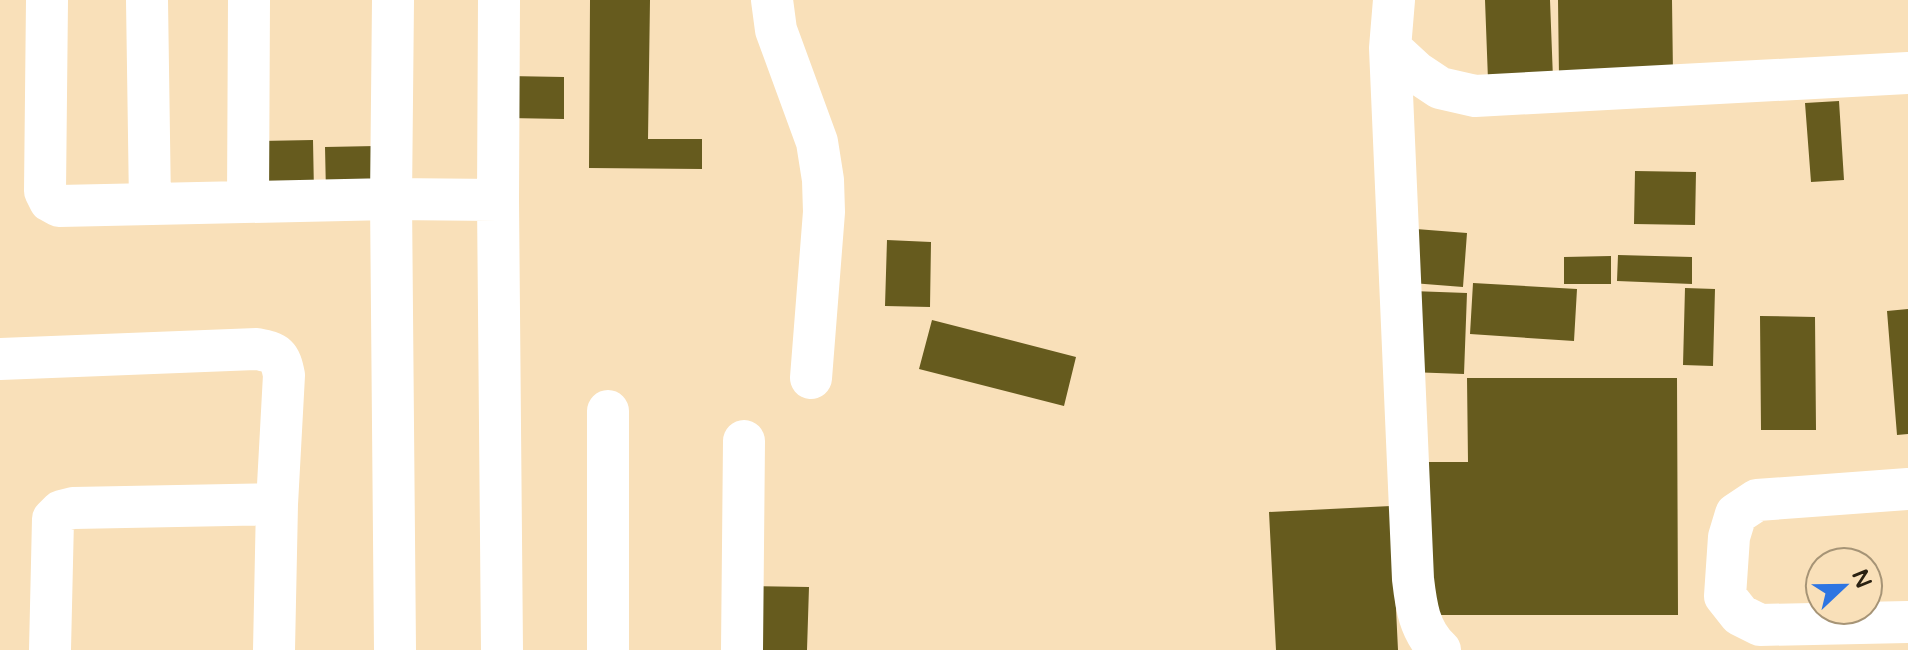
<svg xmlns="http://www.w3.org/2000/svg" width="1908" height="650" font-family="'Varela Round',sans-serif">
<style>
.building{fill:#665b1e}
.lines{fill:none;stroke-linecap:round;stroke-linejoin:round}
.minor{stroke:#fff;stroke-width:42}
</style>
<rect width="100%" height="100%" fill="#f9e0b9"/>
<!-- building -->
<path class="building" d="M590,0H650L648,139H702V169L589,168Z
M1485,0H1550L1553,79L1488,80Z
M1558,0H1672L1673,75L1559,77Z
M502,76L564,77V119L502,118Z
M1839,101L1844,180L1811,182L1805,103Z
M313,140L314,193H261L260,141Z
M376,146L377,192L326,193L325,147Z
M1635,171L1696,172L1695,225L1634,224Z
M1416,229L1467,233L1463,287L1412,283Z
M887,240L931,242L930,307L885,306Z
M1618,255L1692,257V284L1617,281Z
M1611,256V284H1564V257Z
M1473,283L1577,289L1574,341L1470,334Z
M1685,288L1715,289L1713,366L1683,365Z
M1412,291L1467,293L1464,374L1409,372Z
M1908,309V434L1897,435L1887,311Z
M1760,316L1815,317L1816,430H1761Z
M932,320L1076,357L1064,406L919,369Z
M1467,378H1677L1678,615H1426L1425,462H1468Z
M1391,506L1398,650H1276L1269,512Z
M753,586L809,587L807,650H752Z"/>
<g class="lines">
<!-- minor -->
<path class="minor" d="M47,0L45,191L50,201L59,206L391,199L498,200
M147,0L150,204
M393,0L391,199L395,650
M499,0L498,200L502,650
M772,0L776,30L817,142L823,180L824,212L811,378
M1394,0L1390,48L1413,579C1416,605 1419,631 1440,650
M1390,48L1416,72L1440,88L1475,96L1908,73
M248,202L249,0
M0,359L257,349C277,353 280,355 284,375L277,504L274,650
M1908,489L1757,500L1736,514L1729,537L1725,596L1740,615L1760,625L1908,622
M50,650L53,519L61,511L73,508L277,504
M608,650V411
M742,650L744,441"/>
</g>
<!-- north arrow -->
<g transform="translate(1844 586) rotate(68)"><circle r="38" fill="#f9e0b9" stroke="#a69476" stroke-width="2"/>
<path d="M0-6L14 30L0 20L-14 30Z" fill="#2e75e2"/>
<text y="-12" font-size="22" font-weight="bold" text-anchor="middle" fill="#2a2112">N</text>
</g>
</svg>
